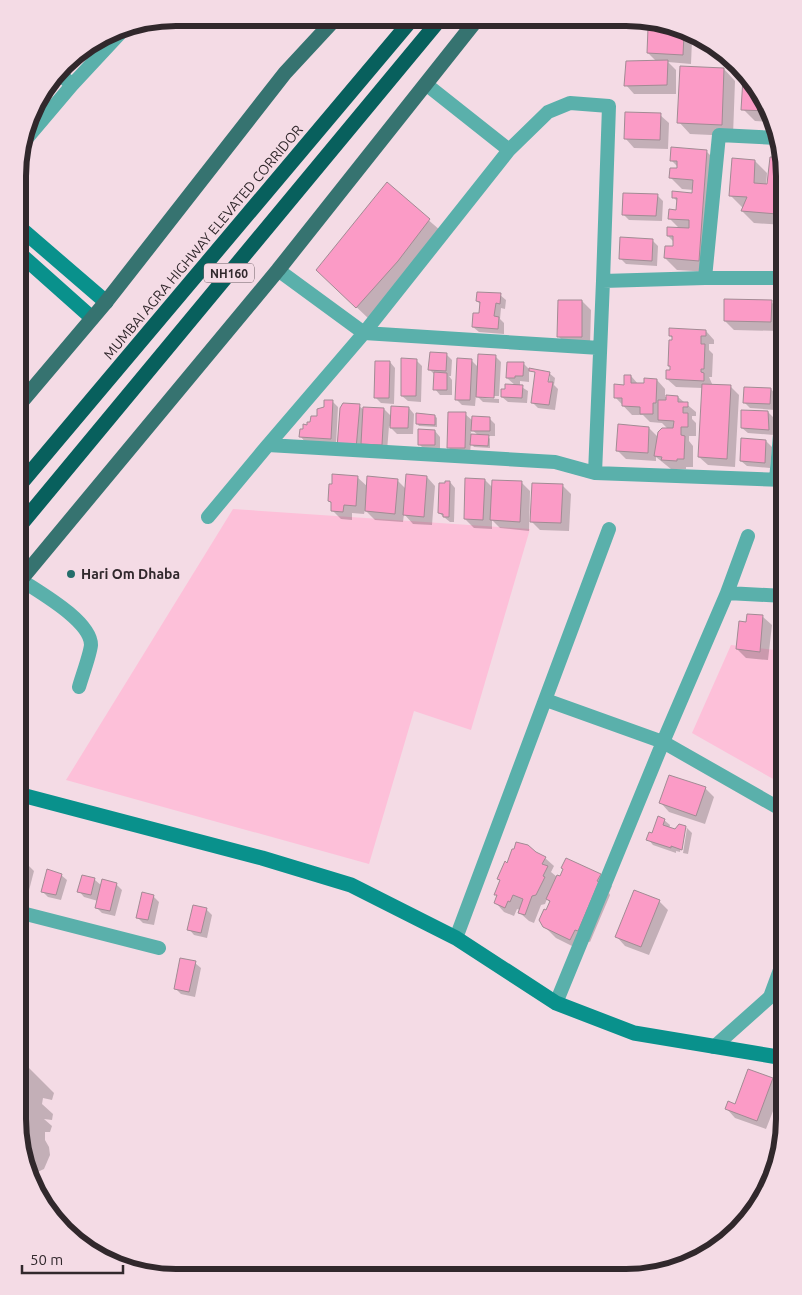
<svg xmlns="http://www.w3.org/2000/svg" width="802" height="1295" font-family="Ubuntu,sans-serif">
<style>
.green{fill:#fdc0d9}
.shadow{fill:#0003;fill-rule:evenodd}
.building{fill:#fb9bc6;stroke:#a28b94}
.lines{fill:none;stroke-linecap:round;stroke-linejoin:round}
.street{stroke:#5ab0ab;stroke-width:14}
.secondary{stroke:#09918c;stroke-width:15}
.primary{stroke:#367370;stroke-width:15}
.highway{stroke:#08605d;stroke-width:15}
.poi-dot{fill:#246e6b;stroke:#f4dbe5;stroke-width:2}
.labels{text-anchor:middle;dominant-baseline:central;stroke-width:4.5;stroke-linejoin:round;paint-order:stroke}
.shield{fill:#f4dbe5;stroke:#6c5e64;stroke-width:1}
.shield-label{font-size:12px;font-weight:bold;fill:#31282c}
.street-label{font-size:14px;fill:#31282c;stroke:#f4dbe5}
.poi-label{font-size:14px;font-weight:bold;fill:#31282c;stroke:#f4dbe5;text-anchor:start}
.rim{fill:none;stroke:#31282c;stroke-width:6}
</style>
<rect width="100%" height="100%" fill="#f4dbe5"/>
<!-- green -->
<path class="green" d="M233,509L530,529L471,730L414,711L369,864L66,780Z
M731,645L784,651V770L775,780L692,733Z"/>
<!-- shadow -->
<path class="shadow" d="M674,30L689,37L692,40L691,64L668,62L676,70V94H634L626,85L656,61L648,53Z
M724,69L735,81L733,136L690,134L679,122Z
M745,80L773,116L774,122L755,121L743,109Z
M660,115L669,123L668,149L634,148L626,139Z
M707,152L718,163L710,272L677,270L665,258L674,248V242L668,236L680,229L669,218L677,211L678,202L673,197L693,194L694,190L682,189L670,177L678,167L671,160Z
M781,159L784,176V225L754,223L742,211L744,207H742L730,195L755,161L767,173L766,185H769Z
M387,184L441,231L369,319L330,282Z
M657,195L663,201L662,221L629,220L623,214Z
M653,241L658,246L657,266L626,264L620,258Z
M500,295L506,300L505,309L501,308L500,319L504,323V334L479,332L473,327L481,315V305L477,301Z
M582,301L591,310L590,345H567L558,336Z
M771,302L780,310V331L734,330L725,321Z
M706,331L714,340V344H709V350L713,354L712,377H709L713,386L731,387L739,395L735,467L708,465L699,457L703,388L676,387L667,379L671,372V368L669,365L673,338L670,336Z
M446,354L452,360L451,376H449L452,380V395H440L435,389V375L430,370Z
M495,356L501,362L499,396H482V398L499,399V403L483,402L476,395L475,406L462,405L456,399L471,360L479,368Z
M416,360L422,366L421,402L408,401L402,396Z
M390,362L395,368L394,404L381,403L375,397Z
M524,364L529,369V382L520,381V386L528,391L527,403L508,402L502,397L506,391L515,385L507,378Z
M549,373L555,378L554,385L558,389L555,410L538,408L532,402ZM548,376H550L548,388H546Z
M631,376L639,385L657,380L665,389V397H678L696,412V416H692V419L696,423V436H689V441L693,446V467H686V469H671L656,457V461L626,459L617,450L649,428L658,437L669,430L662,423L650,422L643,415H632L615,397Z
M771,389L776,395L775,410L750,408L744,402Z
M332,401L338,407L336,444L306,443L301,437L304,430Z
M359,406L364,410L384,409L392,417L409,408L414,414L413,434H397L389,426L387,451L347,456Z
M768,412L774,418V435L748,433L742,428Z
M465,414L473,421L489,418L495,424V436H488L490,439V448L474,447L471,443L470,453H454L448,447ZM471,429L478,435H471Z
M435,416L437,418V427L419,426L417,423Z
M435,431L440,437V450H425L419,444Z
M766,441L772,447L770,468L747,466L741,461Z
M357,477L368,487L397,480L406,489L427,477L435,486L432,525L413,524L404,514L403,522L375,520L365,510L364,514L352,513V520L341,519L332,510V504L329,501Z
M485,480L493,488L521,482L530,491L529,531L500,528L492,520V529L474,528L465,519Z
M450,482L455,488L454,522H450L439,513Z
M562,485L571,494L569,531L540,530L531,521Z
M748,615L763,617L772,625L768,660L746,658L737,649L747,623Z
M705,788L714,797L705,824L669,812L661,803Z
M664,820L670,825L669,829L676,831L680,826L687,828L684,830L680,852L676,851V853L653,845L648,839Z
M687,828L692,833L688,854L683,853Z
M535,853L545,858L554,866L551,872L557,877L600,875L612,886L609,893L610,895L590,942L587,941L582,951L556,938L544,926L551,903L547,899L545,904L541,905L534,923L529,921L520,913L521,910L517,909L514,916L504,912L496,903L498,897L496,895L501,881L499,879L508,866Z
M18,860L25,862L34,871L26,902L18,900Z
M61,875L67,880L61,900L48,897L42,891Z
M83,876L95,880L102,886L116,884L122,890L115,916L102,913L96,907L98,901L84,897L79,891Z
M153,896L159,902L154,925L143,923L137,917Z
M659,901L668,910L649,955L625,946L617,937Z
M206,909L212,915L207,938L194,935L189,929Z
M195,963L201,968L195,997L181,994L175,988Z
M784,1012V1023L781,1020Z
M18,1061L23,1062L54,1093L52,1100L43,1098L42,1104L53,1114L52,1120L44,1119L52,1126L50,1132H45V1140L49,1147L50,1155L44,1169L29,1176L18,1119Z
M749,1070L773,1079L782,1088L766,1129L735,1118L727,1109L736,1106Z"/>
<!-- building -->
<path class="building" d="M648,28L671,29L684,34L683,55L647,53Z
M668,60L667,85L624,86L626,61Z
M680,66L724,68L722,125L677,123Z
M743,78H744L769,111L741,110Z
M625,112L661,113L660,140L624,139Z
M671,147L707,150L699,261L664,258L665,246H673V236H667V227L689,228V220L668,219L669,209L676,210L677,198H672V191L692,193L693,180L669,178L670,168H677V161H670Z
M770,157H781L784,176V202L778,201L777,214L741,211L747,197L729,196L732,158L755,160L754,183L767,184Z
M387,182L430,219L398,261L356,308L316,270Z
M623,193L658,194L656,216L622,215Z
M620,237L653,239L652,261L619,259Z
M477,292L501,293L500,304L496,303L494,316L499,317L498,329L472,327L473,313H479L480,302L476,301Z
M724,299L772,300L771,322L724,321Z
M558,300H582V337H557Z
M669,328L706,330V336H701V344H705L704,369H701V372L704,373V381L666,379V370H670V366H668L669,340H672V336H669Z
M430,352L447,353L446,371L428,370Z
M478,354L496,355L494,398L476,397Z
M401,358L417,359L416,396H401Z
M457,358L472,359L470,400H455Z
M375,361H390L389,398H374Z
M507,362H524L523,376H515V378H506Z
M529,368L550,372L548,382H553L549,405L531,403L535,372L529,371Z
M434,372L447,373V390H433Z
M624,375H631V383H644V378L657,379L656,403H653V414H640V407L622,406V398H614V384L624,385Z
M505,384L523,385L522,398L501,397V389H505Z
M702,384L731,385L727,459L698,457Z
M744,387L771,388L770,404L743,403Z
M666,395L678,396V402H688V407H683V413H688V427H681V435L685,436L684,459H677V461L661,460L662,457L654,456L658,432L662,428H673L674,421L658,420V400H666Z
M324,400H333L331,439L299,437L300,429H303V424L307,425V422H310L311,416H317V409L324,407Z
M343,403L360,404L356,449L337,448L340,408Z
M391,406L409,407L408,428H390Z
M363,407L384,408L382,445L361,444Z
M741,410L768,411L769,430L741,428Z
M448,412H466L465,448H447Z
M416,413L435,415V425L416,424Z
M472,416L490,417V431H471Z
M618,424L649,427L648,453L616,451Z
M418,429L435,430V445H418Z
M471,434L489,435L488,446L470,445Z
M741,438L766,440L765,463L740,461Z
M332,474L358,476L356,506L344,505L343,512L331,511V502L328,501L329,484H332Z
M406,474L427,476L424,517L403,515Z
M367,476L398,479L395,514L365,511Z
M465,478L485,479L483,520L464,519Z
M492,480L522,481L520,522L490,520Z
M445,481H450L449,517H443V514L438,513L439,483H445Z
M532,483L563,484L561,523L530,522Z
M747,614L763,615L760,652L736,649L739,621L746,622Z
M669,775L706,787L696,816L659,803Z
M658,816L665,819L663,825L675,829L679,824L686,826L682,850L671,846V848L646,840L649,832L652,833Z
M516,842L528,845L536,852L546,857L542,864L548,866L543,876L545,877L536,895L532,896L525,915L518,913L523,899L513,895L510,902L508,901L505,908L494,903L497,895H494L500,880L497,879L505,861L507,863L512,849H514Z
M566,858L601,874L597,881L599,882L578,931L575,930L570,940L543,927L539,920L544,909L546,910L550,901L546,899L557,875L560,876L563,869L561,868Z
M18,859L26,861L18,891Z
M47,869L62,874L56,895L41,892Z
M82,875L95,878L91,895L77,892Z
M102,879L117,883L110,911L95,908Z
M634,890L660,900L641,947L615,937Z
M142,892L154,895L148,920L136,918Z
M193,905L207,908L201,933L187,930Z
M180,958L196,961L189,992L174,989Z
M18,1059L24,1061L21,1070L18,1069Z
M748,1069L773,1078L757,1121L725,1109L728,1101L735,1104Z"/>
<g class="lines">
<!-- street -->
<path class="street" d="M59,73L72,85
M427,85L509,150
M22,144L72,85L125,28
M278,270L364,333L509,150L548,112L570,103L609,106L603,281
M705,278L719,135L777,138
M595,473L555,462L268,445L364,333L600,348
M776,480L784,389
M784,480L595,473L603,281L705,278H784
M208,517L268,445
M21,580C39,592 91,621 91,645C90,655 82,676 79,687
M727,593L748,536
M546,700L663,742L784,811
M18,912L159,948
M456,938L609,529
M556,1003L663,742L727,593L784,596
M714,1047L770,997L784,959"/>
<!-- secondary -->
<path class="secondary" d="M19,227L106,302
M19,253L92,318
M18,794L262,858L351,885L456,938L556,1003L634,1033L784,1058"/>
<!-- primary -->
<path class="primary" d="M18,406L106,302L285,73L336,18
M18,583L278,270L478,18"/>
<!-- highway -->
<path class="highway" d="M18,487L413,18
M18,528L441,18"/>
</g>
<!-- markers -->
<circle class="poi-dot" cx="71" cy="574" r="5"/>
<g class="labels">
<!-- shield labels -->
<rect class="shield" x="204" y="263.5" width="50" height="19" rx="4"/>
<g class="shield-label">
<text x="229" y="273">NH160</text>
</g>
<!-- street labels -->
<g class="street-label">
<text transform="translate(203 242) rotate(-50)">MUMBAI AGRA HIGHWAY ELEVATED CORRIDOR</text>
</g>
<!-- poi labels -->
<g class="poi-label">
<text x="81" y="574">Hari Om Dhaba</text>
</g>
</g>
<!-- crop -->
<path d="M0 0H802V1295H0ZM176 26H626A150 150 0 0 1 776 176V1119A150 150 0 0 1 626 1269H176A150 150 0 0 1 26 1119V176A150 150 0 0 1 176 26Z" fill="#f4dbe5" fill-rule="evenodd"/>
<path class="rim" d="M176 26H626A150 150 0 0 1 776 176V1119A150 150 0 0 1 626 1269H176A150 150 0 0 1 26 1119V176A150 150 0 0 1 176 26Z"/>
<!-- scale -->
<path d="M22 1265v8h101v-8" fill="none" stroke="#31282c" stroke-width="2.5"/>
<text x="30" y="1265" font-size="15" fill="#31282c" stroke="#f4dbe5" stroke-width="4" paint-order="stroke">50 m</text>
</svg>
